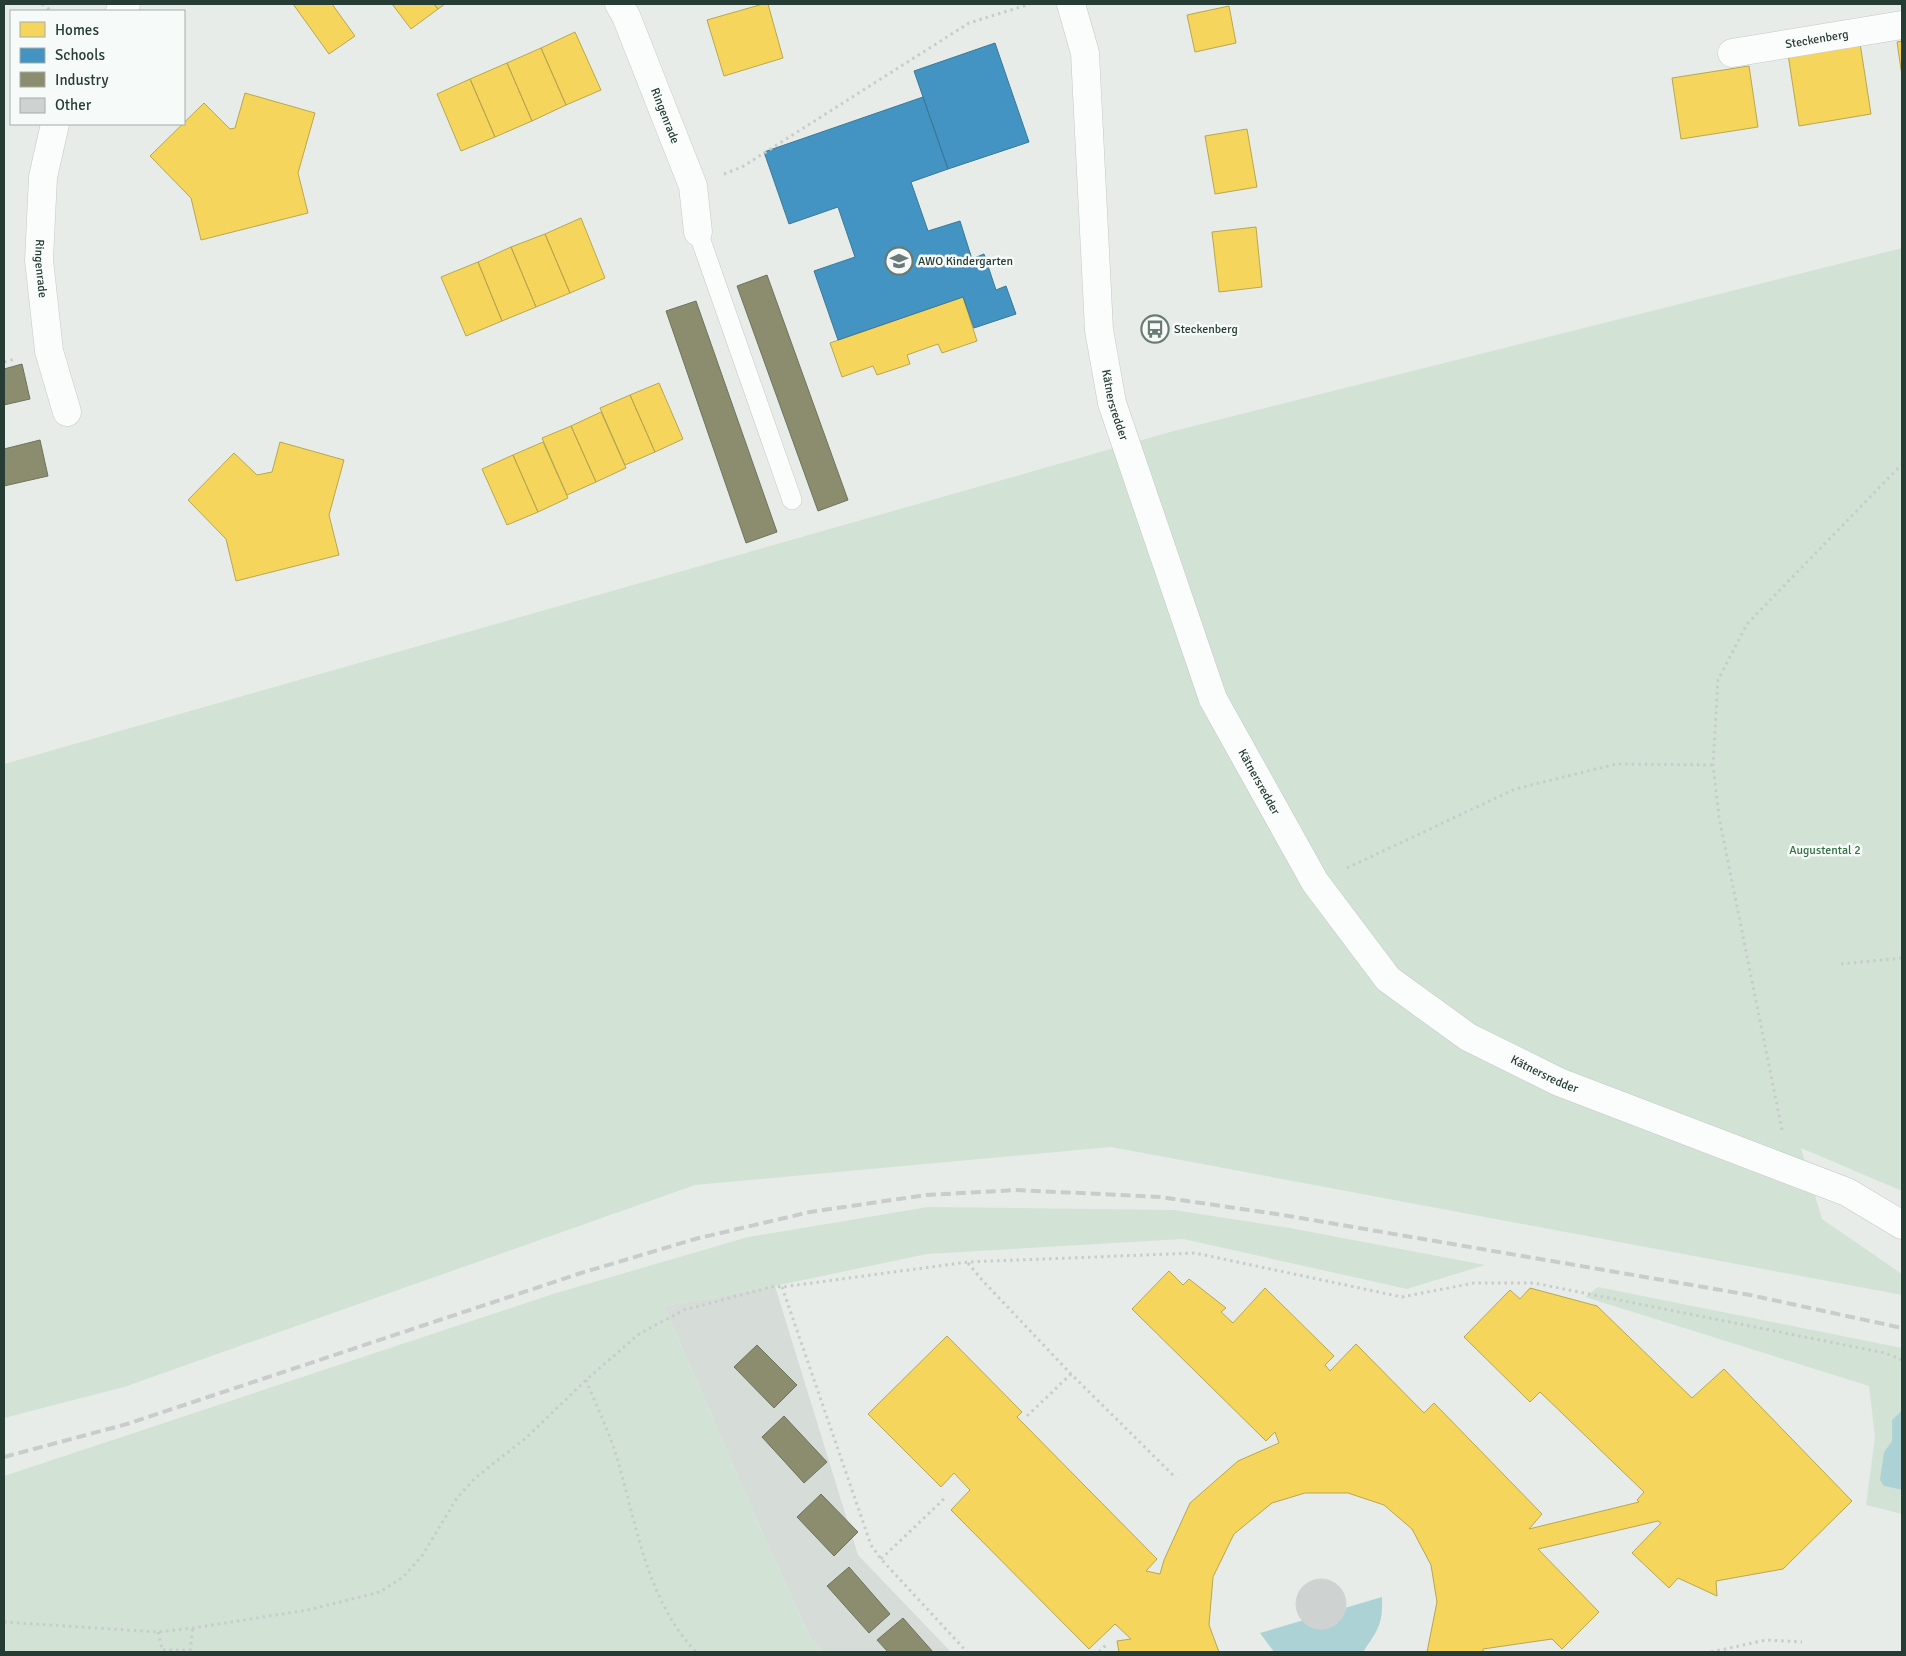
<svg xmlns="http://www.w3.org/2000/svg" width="1906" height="1656" font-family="Signika,sans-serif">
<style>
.built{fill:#d6ddd9}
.green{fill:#d2e3d6}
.water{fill:#add2d5}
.homes{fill:#f6d55c;stroke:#b8a750}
.schools{fill:#4393c3;stroke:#3a7998}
.industry{fill:#8c8c6e;stroke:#6d745d}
.building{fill:#ced3d1;stroke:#d0d5d2}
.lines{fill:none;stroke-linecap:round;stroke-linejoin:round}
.service-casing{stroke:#c4c9c6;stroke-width:20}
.minor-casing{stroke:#c4c9c6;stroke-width:29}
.path{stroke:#c7cdca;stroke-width:3;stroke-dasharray:2.5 4;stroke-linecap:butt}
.service{stroke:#fbfcfc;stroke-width:19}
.minor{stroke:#fbfcfc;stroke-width:28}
.rail{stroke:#c8ccca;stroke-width:4;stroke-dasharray:10 5;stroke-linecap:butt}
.labels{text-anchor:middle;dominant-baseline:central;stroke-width:5;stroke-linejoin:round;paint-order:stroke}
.street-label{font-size:12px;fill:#263d35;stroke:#f6faf8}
.poi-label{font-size:12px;fill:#263d35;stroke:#f6faf8;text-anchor:start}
.park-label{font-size:12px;fill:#357047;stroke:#f6faf8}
</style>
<rect width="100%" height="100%" fill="#e7ece9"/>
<!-- built -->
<path class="built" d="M775,1286L858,1555L951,1652H823L811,1639L760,1528L664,1306Z"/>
<!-- green -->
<path class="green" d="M1902,248V1191L1801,1148L1822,1219L1902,1274V1295L1111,1147L695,1185L124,1387L4,1418V764L1174,431Z
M928,1207L1174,1210L1290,1228L1485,1265L1407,1289L1183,1239L927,1254L775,1286L664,1306L760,1528L811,1639L823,1652H4V1476L553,1294L748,1237Z
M1598,1287L1902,1348V1410L1892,1420V1441L1884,1452V1486L1902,1490V1514L1866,1505L1875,1437L1869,1386L1585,1297Z"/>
<!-- water -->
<path class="water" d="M1902,1410V1490L1884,1486L1880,1480L1884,1452L1892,1441V1420Z
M1382,1597C1383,1624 1378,1630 1363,1652H1274L1260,1633Z"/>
<!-- homes -->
<path class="homes" d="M293,4H332L355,36L329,54Z
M392,4H434L438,9L411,29Z
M434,4H445L438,9Z
M763,4H768L783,58L724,76L707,20Z
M1229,6L1236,43L1195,52L1187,15Z
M575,32L601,90L566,105L541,48Z
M1902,41V76L1897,42Z
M1860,43L1871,114L1799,126L1788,54Z
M541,48L566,105L532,121L507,63Z
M507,63L532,121L495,137L470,79Z
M1749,66L1758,127L1681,139L1672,78Z
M470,79L495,137L461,151L437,94Z
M245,93L315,113L298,173L308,213L201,240L191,198L150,156L204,103L230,129L235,128Z
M1247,129L1257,187L1215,194L1205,136Z
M581,218L605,278L570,293L545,234Z
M1256,227L1262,287L1219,292L1212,232Z
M545,234L570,293L536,307L511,247Z
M511,247L536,307L502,321L478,262Z
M478,262L502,321L466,336L441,277Z
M963,297L977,341L942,353L938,344L907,355L910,364L877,375L873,366L842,377L830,343Z
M659,383L683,439L655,452L630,395Z
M630,395L655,452L625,465L600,408Z
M601,412L626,468L596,482L571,426Z
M571,426L596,482L567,495L542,438Z
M280,442L344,460L329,515L339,555L236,581L226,539L188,500L234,453L257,475L272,472Z
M543,442L568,498L538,512L513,455Z
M513,455L538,512L507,525L482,469Z
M1169,1271L1183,1285L1189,1279L1226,1308L1221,1312L1233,1323L1265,1288L1334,1356L1325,1365L1330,1371L1356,1344L1424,1413L1434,1403L1542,1514L1529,1529L1639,1502L1637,1500L1644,1492L1540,1392L1530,1402L1464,1337L1510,1290L1520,1299L1530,1288L1597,1306L1692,1398L1724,1369L1852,1501L1783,1569L1716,1581L1717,1596L1678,1578L1669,1588L1632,1553L1661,1523L1658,1521L1538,1549L1599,1612L1562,1649L1552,1639L1483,1649V1652H1427L1437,1602L1431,1565L1412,1529L1384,1505L1348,1493H1305L1272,1503L1234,1534L1213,1577L1209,1625L1219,1652H1119L1117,1641L1131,1639L1115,1624L1089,1649L951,1510L970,1490L954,1473L941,1487L868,1414L947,1336L1022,1412L1017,1417L1157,1559L1146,1571L1160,1574L1164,1560L1190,1503L1238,1461L1279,1443L1275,1432L1266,1441L1132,1309Z"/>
<!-- schools -->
<path class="schools" d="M995,43L1029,142L948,169L914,71Z
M923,97L948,169L911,182L928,231L960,221L972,259L984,254L996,290L1006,286L1016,314L974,328L963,297L838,340L814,271L855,257L838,207L789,224L764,152Z"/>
<!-- industry -->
<path class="industry" d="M767,275L848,500L818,511L737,286Z
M696,301L777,532L746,543L666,311Z
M22,364L30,399L4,405V369Z
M40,440L48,476L4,486V449Z
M757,1345L797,1385L774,1408L734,1367Z
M784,1416L827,1462L804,1483L762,1437Z
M821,1494L858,1532L834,1556L797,1517Z
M849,1567L890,1614L869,1633L827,1586Z
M903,1618L933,1652H888L877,1640Z"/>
<!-- building -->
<path class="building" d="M1296 1604a25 25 0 1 1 50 0a25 25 0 1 1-50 0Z"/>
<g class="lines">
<!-- service casing -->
<g class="service-casing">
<path id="service" d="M698,232L792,500"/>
</g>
<!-- minor casing -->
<g class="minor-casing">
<g id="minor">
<path id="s1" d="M619,4L626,16L693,186L698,232"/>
<path id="s2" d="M1071,4L1085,53L1099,330L1112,403L1213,699L1315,882L1388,979L1468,1037L1559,1082L1847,1192L1902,1225"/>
<path d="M120,11L126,4"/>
<path id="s3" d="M1732,53L1902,25"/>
<path id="s4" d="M55,124L43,177L39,260L49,351L67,412"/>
</g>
</g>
<!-- path -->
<path class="path" d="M42,4L51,11
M724,174L742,167L969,23L1030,4
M4,362L15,359
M1347,868L1515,789L1616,764L1713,765
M1841,964L1902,958
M1782,1130L1719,817L1713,765L1718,680L1747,624L1902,464
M968,1263L982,1280L1071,1374L1176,1478
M782,1287L871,1545L881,1559L967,1652
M586,1380C596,1405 609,1431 617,1458C637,1525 646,1599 696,1652
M1027,1416L1071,1374
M881,1559L946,1497
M4,1622L158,1632L193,1628L308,1610L380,1592L403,1577L422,1556L457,1498L475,1478L526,1438L586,1380L639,1334L684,1310L775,1286L782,1287L968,1262L1195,1253L1402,1297L1474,1283H1534L1885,1353L1902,1360
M158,1632L163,1652
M163,1650H190L193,1628
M1099,1652L1108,1643
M1711,1652L1766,1640L1802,1642"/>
<!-- service -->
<use href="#service" class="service"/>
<!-- minor -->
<use href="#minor" class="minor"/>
<!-- rail -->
<path class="rail" d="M4,1457L127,1424L578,1274L695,1239L810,1212L926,1195L1017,1190L1160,1197L1283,1215L1750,1295L1902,1328"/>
</g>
<!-- icons -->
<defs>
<g id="school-ring" transform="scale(1.4375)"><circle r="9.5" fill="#f6faf8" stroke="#6a7a74" stroke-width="1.5"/><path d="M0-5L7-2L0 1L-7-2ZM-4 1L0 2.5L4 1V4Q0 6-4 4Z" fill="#6a7a74"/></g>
<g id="bus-ring" transform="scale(1.4375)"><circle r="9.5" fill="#f6faf8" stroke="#6a7a74" stroke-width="1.5"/><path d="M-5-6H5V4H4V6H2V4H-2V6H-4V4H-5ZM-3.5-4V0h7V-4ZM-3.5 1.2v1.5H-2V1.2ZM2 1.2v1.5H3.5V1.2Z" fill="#6a7a74"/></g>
</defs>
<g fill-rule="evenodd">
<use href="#school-ring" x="899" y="261"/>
<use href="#bus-ring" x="1155" y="329"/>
</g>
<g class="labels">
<!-- street labels -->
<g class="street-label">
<text stroke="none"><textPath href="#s3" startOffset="86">Steckenberg</textPath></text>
<text stroke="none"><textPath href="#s1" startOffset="121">Ringenrade</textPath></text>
<text stroke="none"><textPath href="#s4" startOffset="146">Ringenrade</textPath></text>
<text stroke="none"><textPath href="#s2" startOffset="405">Kätnersredder</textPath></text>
<text stroke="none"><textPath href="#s2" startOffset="810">Kätnersredder</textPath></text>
<text stroke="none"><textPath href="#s2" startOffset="1230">Kätnersredder</textPath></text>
</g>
<!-- poi labels -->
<g class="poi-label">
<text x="918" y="261">AWO Kindergarten</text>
<text x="1174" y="329">Steckenberg</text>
</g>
<!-- park labels -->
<g class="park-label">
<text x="1825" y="850">Augustental 2</text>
</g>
</g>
<!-- border -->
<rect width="1906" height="1656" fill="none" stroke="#263d35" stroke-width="10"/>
<!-- legend -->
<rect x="10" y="10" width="175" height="115" fill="#f6faf8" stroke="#a3aeaa"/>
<rect x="20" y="22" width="25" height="15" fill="#f6d55c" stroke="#a3aeaa"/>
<text x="55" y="35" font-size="15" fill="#263d35">Homes</text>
<rect x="20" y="48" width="25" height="15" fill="#4393c3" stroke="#a3aeaa"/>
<text x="55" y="60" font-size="15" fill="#263d35">Schools</text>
<rect x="20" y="72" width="25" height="15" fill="#8c8c6e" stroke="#a3aeaa"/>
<text x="55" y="85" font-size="15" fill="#263d35">Industry</text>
<rect x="20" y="98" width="25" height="15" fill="#ced3d1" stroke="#a3aeaa"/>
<text x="55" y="110" font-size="15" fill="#263d35">Other</text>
</svg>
